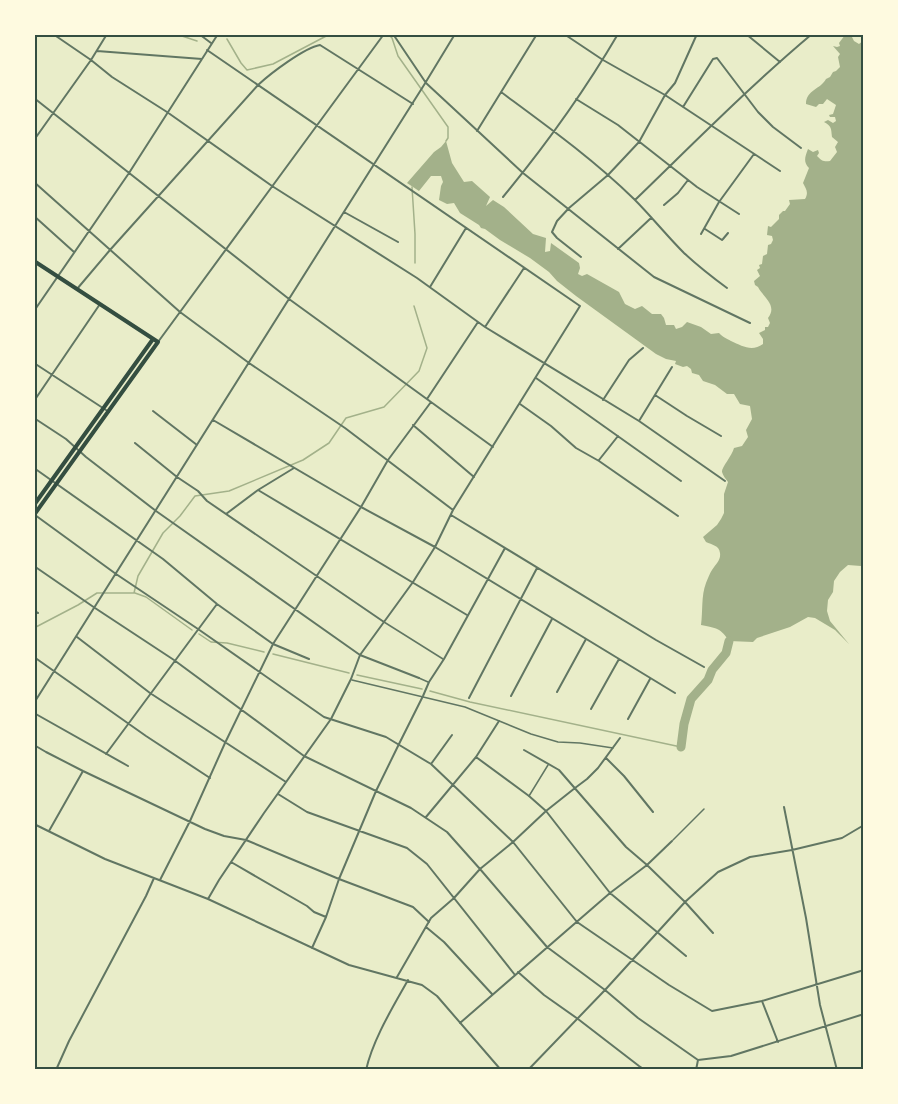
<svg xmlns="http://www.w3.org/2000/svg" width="898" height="1104" font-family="Arial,sans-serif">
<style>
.water{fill:#a3b18a}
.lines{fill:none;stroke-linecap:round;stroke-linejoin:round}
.stream{stroke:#a3b18a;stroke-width:1.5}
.river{stroke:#a3b18a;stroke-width:9}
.pedestrian{stroke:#617663;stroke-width:1.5}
.minor{stroke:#617663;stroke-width:2}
.primary{stroke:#344e41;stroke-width:4}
.neatline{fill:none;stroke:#344e41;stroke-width:2}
</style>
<rect width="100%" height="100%" fill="#e9edc9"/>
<!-- water -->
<path class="water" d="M845,35H851L854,41L859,44L864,40L863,570L861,566L848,565L840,572L834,581L833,592L828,600L827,611L830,621L849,644L835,630L815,618L808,617L790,627L757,638L753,642L729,641C721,628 716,628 701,625C703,611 701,596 706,583C708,578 710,573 712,570C716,564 721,560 720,553C719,545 712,545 706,542L703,537L717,525L721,519L724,513V494L728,482C726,479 723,476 722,472C721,468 732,456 734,448L742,446L748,437L746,430L752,419L750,406L740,404L734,394H727L715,385L703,381L699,375L692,373L691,369L687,366L683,367L675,364L676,361L666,359L656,354L576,296L557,281L549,272L530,258L500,240L485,229L481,228L479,225L460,213L454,203L447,204L439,200L441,186L443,182L441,176H431L419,191L407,183L434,152L441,147L446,141L452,163L464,182L472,181L490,197L486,206L493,200L504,207L533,234L546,238L545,252L550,251L551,243L579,263L580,268L578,274L582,276L587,274L619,292L625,304L635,309L642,306L652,314H661L664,318L666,325H674L676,329L682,327L687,322L701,327L711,334L719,333C724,338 726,338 731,341C742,346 752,352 763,344V339L759,333L765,330V327H768L770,323L768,318C778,305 763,297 758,287L755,285L754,281L760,276L757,270L760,268L759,265L762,264L763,256L767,254L768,245L771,244L773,240L772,236L767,235L768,226L771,227L779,219V215L783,211H785L790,204L789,200L805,199C809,192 806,189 803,183L809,168C803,162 805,157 808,149L813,152L818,150L819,153L817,156C822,161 824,162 830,161L837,152L835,147L838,142L832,137C831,129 832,126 824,122L828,120L833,123L836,121L835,117H830L829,115L833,114L836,105L827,99L823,104H819L816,107L806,104C806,90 821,89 826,79L830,77L833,72L836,71L840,67L838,57L840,54L833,46L837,47L840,46L839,43Z"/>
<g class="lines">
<!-- stream -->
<path class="stream" d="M176,34L197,41
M388,34L392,38L398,56L448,127V138L446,141
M227,39L241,63L247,70L273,64L330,34
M412,187L415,234V263
M135,593L146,597L192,630
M34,628L78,605L97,593H134L138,576L163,533L180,516L195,496L229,491L303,460L329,443L346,418L384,407L419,371L427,348L414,306
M199,634L211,642L227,643L264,652
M273,654L349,673
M357,675L422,689
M430,691L470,702L681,747"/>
<!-- river -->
<path class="river" d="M681,747L684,724L691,699L708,680L712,670L726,653L729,641"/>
<!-- pedestrian -->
<path class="pedestrian" d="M384,622L443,659
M419,678L428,682
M352,680L465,707L531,734L558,742L580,743L613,748
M529,796L548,765
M673,840L704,809"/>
<!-- minor -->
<path class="minor" d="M53,34L91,60L112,77L167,112L272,186L417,278L485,327L639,421L725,481
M199,34L211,43
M393,34L426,83L523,173L654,277L750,323
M564,34L603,60L665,95L780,171
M746,34L780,62
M207,50L580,306L453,510L435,547L413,582L360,655L351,679L331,719L264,813L219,880L208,899
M97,51L202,59
M501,92C547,126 593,159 634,199C651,216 667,236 684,253C698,266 712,277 727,288
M34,98L289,299L493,447
M576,99L618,125L697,187L739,214
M683,107L713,59L717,58L758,112L773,127L801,148
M477,131L537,34
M34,140L91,60L107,34
M34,182L180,312L249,363L345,428L453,510
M503,197C545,146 584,92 618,34
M635,200C693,144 750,86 812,34
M664,205L678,193L688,180
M344,212L398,242
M34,216L74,252
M705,229L722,240L723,239L728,233
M701,234L719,202L754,154
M618,249L651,218
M581,257L557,238L552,232L557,221L569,208L608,175L639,142L665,95L675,83L697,34
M430,287L466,228
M77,289L110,250L258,85C271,73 304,48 320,45L413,104
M34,311L129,173L218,34
M485,327L524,268
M158,342L384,34
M34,363L109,412
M536,378L681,481
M655,395L687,416L721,436
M427,399L478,322
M603,400L629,360L643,348
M34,401L100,304
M520,404L551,426L576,448L599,461L678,516
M153,411L197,445
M34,418L66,439L86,457L156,511L360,655L419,678
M213,420L361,507L435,547L675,693
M639,421L672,367
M413,425L474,477
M135,443L177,477L198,491L207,501L384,622
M599,460L618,436
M34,468L163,559L217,604L273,644L309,659
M258,490L294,468
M226,514L258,490L467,615
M35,515L116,574L198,629L324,717L386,737L431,764L513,842L577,922L669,985L712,1011L762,1001L864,970
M451,515L656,640L704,667
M34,566L95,608L174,660L304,756L411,808L447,832L480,869L547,947L605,990L638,1018L698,1060L731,1056L864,1014
M34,611L38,613
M77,637L150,693L286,782
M34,657L146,736L210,778
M557,692L586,639
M511,696L552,619
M469,698L537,568
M34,703L424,85L455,34
M591,709L619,659
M34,713L128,766
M628,719L650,679
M34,745L46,752L83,771L205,829L224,836L246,840L339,879L413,907L429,922
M524,750L559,770L626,847L647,865L685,902L713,933
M106,754L217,604
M476,757L529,796L546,811L610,893L686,956
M606,758L624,776L653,812
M431,764L452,735
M278,794L307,812L407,848L427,864L515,975
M784,807L806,918L820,1005L837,1070
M426,817L476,757L499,721
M34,824L105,859L208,899L349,965L422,985L437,996L501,1070
M49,831L83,771
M231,862L307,906L314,912L326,917
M160,880L190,821L225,743L273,644L361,507L388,460L431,402
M426,927L444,942L492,994
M312,948L326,917L339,879L376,791L399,744L423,696L429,682L444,659L505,548
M518,972L544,995L578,1019L639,1066L645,1070
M397,977L431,918L454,898L480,869L513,842L546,811L575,788L587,779L598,768L620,738
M762,1001L778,1042
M460,1023L610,893L647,865L672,841
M56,1070L69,1041L146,896L154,878
M366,1070C373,1039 393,1007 408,980
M528,1070L605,990L685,902L718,872L750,857L792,850L842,838L864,825
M696,1070L698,1060"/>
<!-- primary -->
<path class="primary" d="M34,261L158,342L34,515
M34,505L153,339"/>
</g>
<!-- border -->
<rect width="898" height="1104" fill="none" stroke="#fefae0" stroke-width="72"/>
<rect x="36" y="36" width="826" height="1032" class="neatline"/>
</svg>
